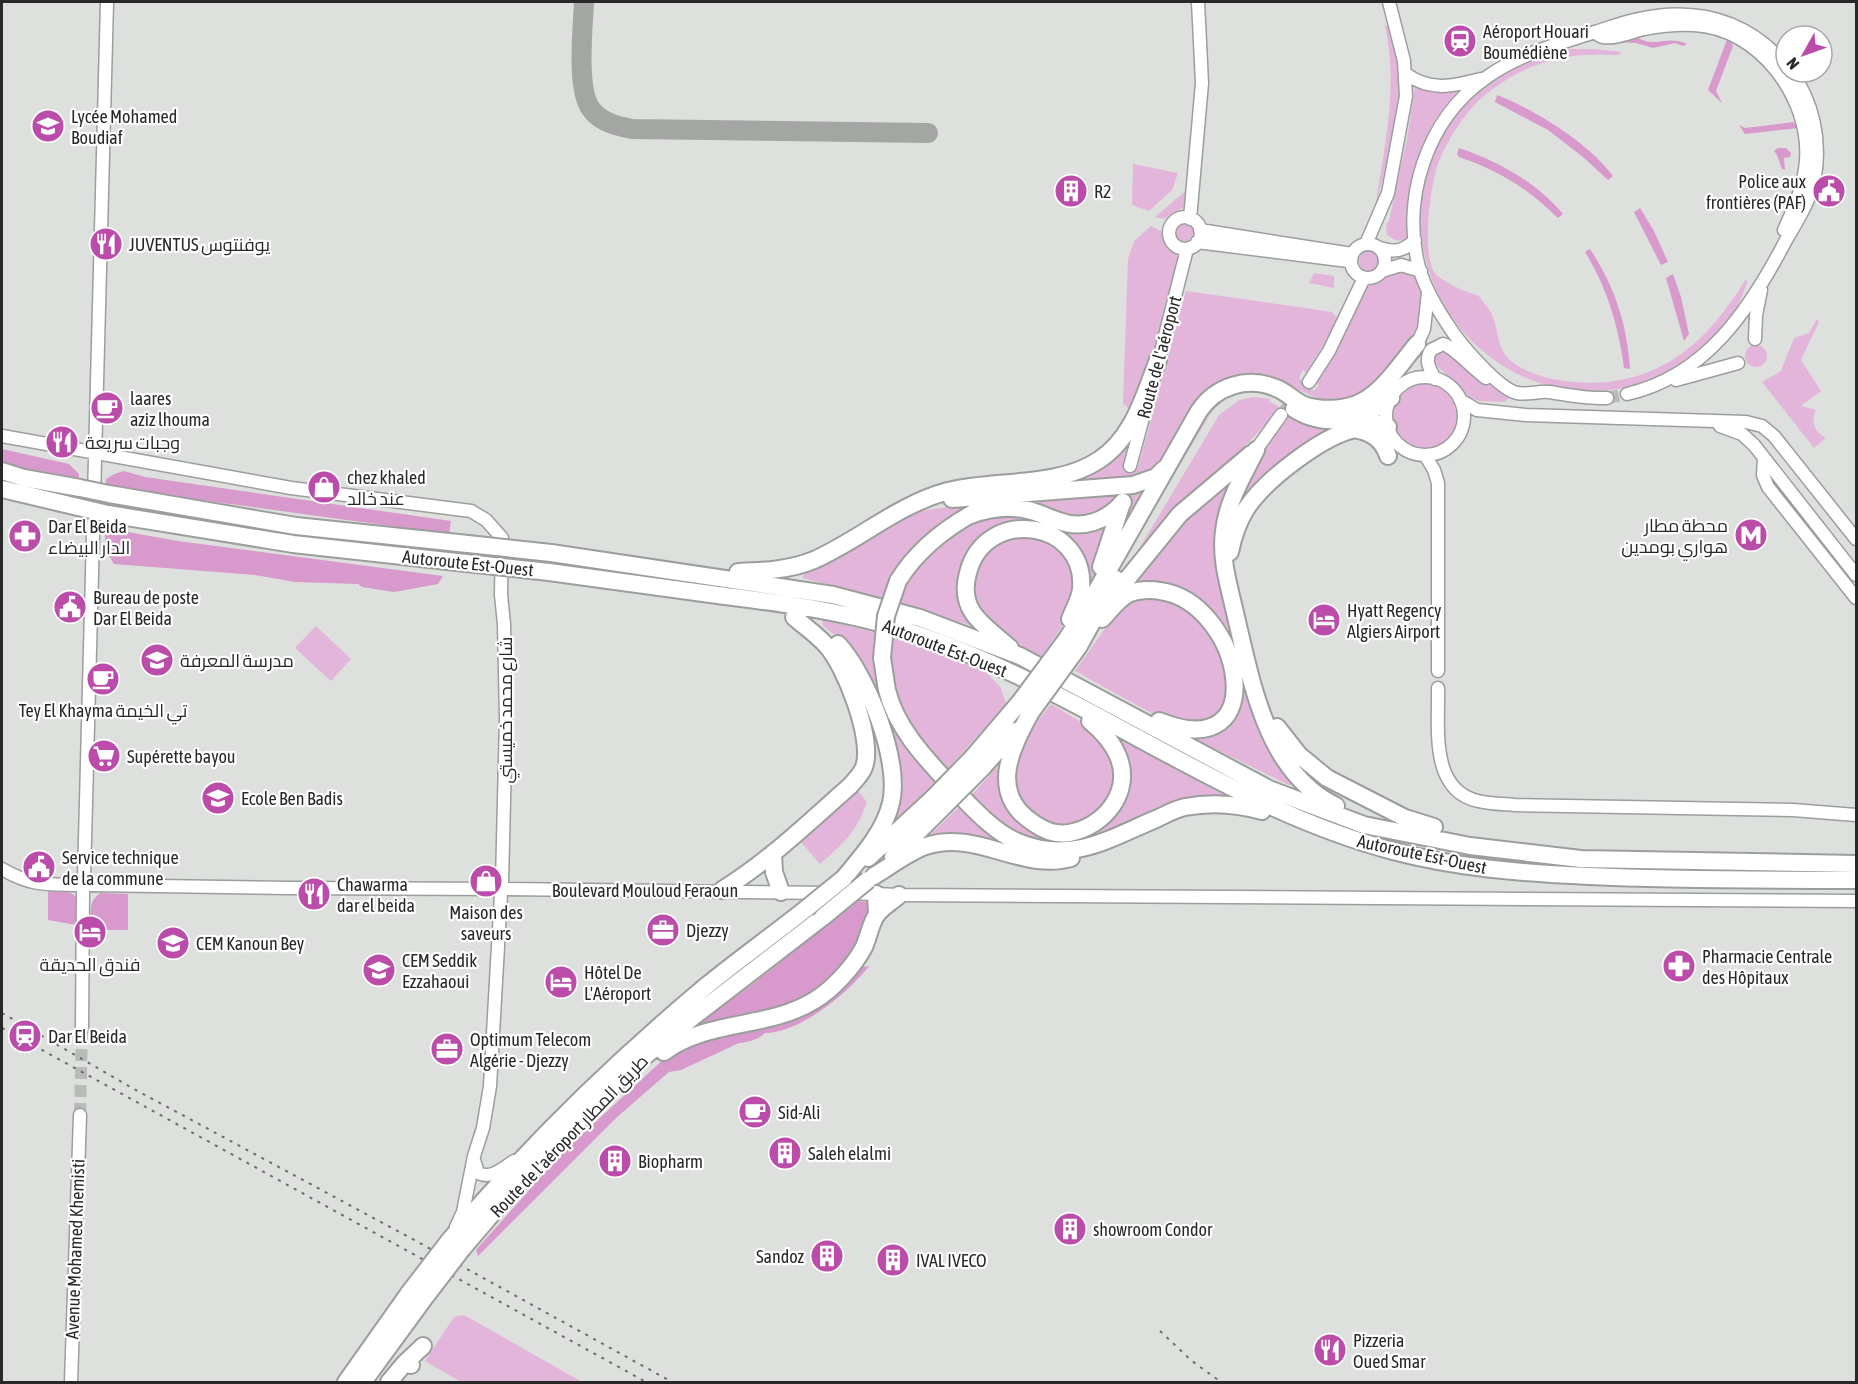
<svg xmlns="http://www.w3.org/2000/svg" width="1858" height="1384" font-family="'Asap Condensed',Cairo,sans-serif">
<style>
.green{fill:#e4b5da}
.forest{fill:#d899cc}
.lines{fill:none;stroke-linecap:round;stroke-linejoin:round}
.taxiway{stroke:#a4a6a4;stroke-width:20}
.secondary-tunnel{stroke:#b9bbb9;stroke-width:12;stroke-dasharray:12 6;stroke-linecap:butt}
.secondary-casing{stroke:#9b9f9c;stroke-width:15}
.highway-casing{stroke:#9b9f9c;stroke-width:20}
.secondary{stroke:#fff;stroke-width:12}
.highway{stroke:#fff;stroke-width:16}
.rail{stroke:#6b6d6b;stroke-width:2;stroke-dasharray:3 6;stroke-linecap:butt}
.highway-bridge-casing{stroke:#9b9f9c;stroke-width:20;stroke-linecap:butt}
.highway-bridge{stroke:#fff;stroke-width:16}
.labels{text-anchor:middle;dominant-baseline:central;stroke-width:4.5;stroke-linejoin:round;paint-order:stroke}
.poi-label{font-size:18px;fill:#272827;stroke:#fff;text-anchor:start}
.street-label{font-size:18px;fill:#272827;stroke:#fff}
</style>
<rect width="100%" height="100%" fill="#dde0dd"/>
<!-- green -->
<path class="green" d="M1391,25L1397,57L1399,97L1394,133L1375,209C1384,148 1399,86 1385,26Z
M1569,49H1594L1622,52L1618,55C1569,52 1531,60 1490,91C1467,108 1448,138 1438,164C1430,186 1422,252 1434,272C1439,280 1468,294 1478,295C1483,302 1490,309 1493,317C1498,331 1498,349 1509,359C1525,374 1552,380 1573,382C1655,389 1705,346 1746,279L1747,282C1739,308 1729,322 1710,342C1704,347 1700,354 1694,358C1685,364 1675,368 1666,373C1635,390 1599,394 1565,389C1437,368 1375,213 1458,112C1467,101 1478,89 1490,81C1503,72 1519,63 1534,57C1544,52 1558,51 1569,49Z
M1416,81L1460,89L1438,118L1427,139L1411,236C1403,244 1395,241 1387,235L1386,224L1389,221L1407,139Z
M1133,164L1178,173L1172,190L1149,211L1132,205Z
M1189,188L1184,207L1164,219L1155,217Z
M1173 234a11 11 0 1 1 22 0a11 11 0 1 1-22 0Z
M1151,226L1161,231L1165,243L1179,258L1155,361L1133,411L1123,404L1128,259L1134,241Z
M1359 261a10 10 0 1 1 20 0a10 10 0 1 1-20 0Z
M1396,270H1410L1418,279L1425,297L1419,329L1407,348L1368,388L1356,397L1338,401L1321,400L1282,382L1221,390L1173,459L1143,478L975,491L1059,479L1133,434L1125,465L1138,468L1186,291L1332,312L1339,320L1306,373L1303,370L1299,378L1314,391L1319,385L1314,382L1364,289Z
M1314,273L1334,276V288L1309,283Z
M1817,319L1819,322L1801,360L1821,391L1801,406L1816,410C1810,422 1815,432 1826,438L1814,448L1762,382L1781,371L1794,338L1809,333Z
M1745 356a11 11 0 1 1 22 0a11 11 0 1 1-22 0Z
M1444,350L1470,372L1513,396L1504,402L1480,401L1468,397L1461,387L1439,368L1433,359V355Z
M1391 417a33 33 0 1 1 66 0a33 33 0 1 1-66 0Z
M1244,387L1380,412L1379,419L1252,389C1233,394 1221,399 1209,416L1117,571L1206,415L1223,397Z
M1254,397L1270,399L1269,401L1293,415L1342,423L1230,521L1277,413L1130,564L1219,415L1239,400Z
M1237,473L1220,570L1295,784L1289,785L1191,737L1209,733L1241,698L1243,678L1201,602L1123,595L1172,532Z
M1161,479L1113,556L1103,513L1075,520L1012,499Z
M990,500L938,533L886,599L802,578L807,569L915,512Z
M1007,510L1066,526L1114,515L1089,590L1047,528L970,550L975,623L972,626L899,602C922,551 955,527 1007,510Z
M1018,533C1027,536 1051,540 1058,546C1096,581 1065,624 1041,657L1006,638L985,623L969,589L990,545Z
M1143,597H1165L1183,602L1220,639L1232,699L1208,724L1162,719L1075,671L1114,616L1123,607Z
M822,620L878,633L877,663L937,779L885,833L896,784L839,638L823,626Z
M316,626L351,659L331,681L295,648Z
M890,636L986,672L1001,688L1006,704L945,772L918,742L891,685Z
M1051,704L1096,731L1117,764L1111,802L1071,828L1041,824L1012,792L1017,747Z
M1107,732L1235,801L1188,803L1076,847L1026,839L996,821L970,797L1006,757L1003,786L1058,838L1124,796Z
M857,790L867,802C856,833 844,843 820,864L801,842Z
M962,804L1019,847L927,838Z
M462,1315L466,1316L582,1382H461L425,1361L454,1317Z"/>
<!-- forest -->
<path class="forest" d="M1636,36C1653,50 1667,34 1687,44L1683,46L1675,43L1653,48L1636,43L1577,40Z
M1728,37L1733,46L1716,91L1722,103L1708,90Z
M1497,95C1534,109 1590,144 1613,176L1608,180L1583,157L1548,130L1495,102Z
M1793,122L1799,128L1745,134L1739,125L1745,128Z
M1459,148C1498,161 1536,182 1563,214L1558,218C1527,188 1500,171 1459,157L1457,154Z
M1778,148H1786L1791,153L1790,157L1784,158L1785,170L1782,169L1777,155L1774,151Z
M1640,208L1654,231L1668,262L1661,265L1634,212Z
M1590,249C1615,287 1627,324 1630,369L1624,368C1619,328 1607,287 1585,252Z
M1673,274L1681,297L1689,334L1684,341L1666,278Z
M2,449L69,464L79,474V482L2,463Z
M124,471L145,477L451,521L449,534L106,487V479L114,474Z
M105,528L178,541L443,576L438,584L394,592L362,587L358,584L295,582L255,575L114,564L105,549Z
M48,890C81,891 78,895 77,925L48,920Z
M101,893L128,894V930H92C91,916 87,900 101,893Z
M858,901L867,902L870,907L862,938L856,950L822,987L793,1003L750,1014L698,1024L754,983Z
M869,966C848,993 800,1033 765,1033C758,1040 748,1042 739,1043L681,1070L669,1072L616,1118L478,1256L476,1250L563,1152L667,1056L699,1041L765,1025L858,968Z"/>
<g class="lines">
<!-- taxiway -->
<path class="taxiway" d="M584,2C583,27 576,89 591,109C600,122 617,126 632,129L928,133"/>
<!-- secondary-tunnel -->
<path class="secondary-tunnel" d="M1607,398L1627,394
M1281,415L1309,382
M80,1115L82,1029"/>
<!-- secondary casing -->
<g class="secondary-casing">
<path id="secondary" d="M1595,32C1598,35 1599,36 1603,37C1616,39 1631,32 1644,29C1660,26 1678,24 1694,25C1759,28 1811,98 1806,161C1804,186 1794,208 1784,230
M1406,74C1431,92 1454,86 1481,79
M1169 233a16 16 0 1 1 32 0a16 16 0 1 1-32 0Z
M1190,219L1202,83L1198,2
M1200,230L1352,254
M1197,242L1348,261
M1351 261a17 17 0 1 1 34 0a17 17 0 1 1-34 0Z
M1366,244L1388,193L1406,96L1404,61L1389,2
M1380,248C1394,253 1404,251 1415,240
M1382,271L1401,265L1421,271
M1755,339L1756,315L1761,290
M1414,351L1424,329L1428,293
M1157,367L1187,249
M1386 416a39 39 0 1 1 78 0a39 39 0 1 1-78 0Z
M1435,379C1430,369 1424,361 1431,350L1443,344C1454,347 1474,370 1486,378
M1676,380L1738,363
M1309,382L1329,351L1364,278
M1627,394C1706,376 1750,309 1785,242C1797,221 1811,200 1815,176C1821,140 1813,101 1791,72
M1607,398C1587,399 1569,395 1549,392C1538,391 1528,395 1517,393C1499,389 1463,347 1452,331C1439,312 1427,293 1420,271C1400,201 1426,119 1487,77C1519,54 1558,44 1595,32C1608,28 1621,23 1634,20C1694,6 1745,18 1786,65
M1460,400L1477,410L1526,415L1746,422L1762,426L1774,436L1856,539
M1720,426L1742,434L1754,445L1856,575
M2,436L291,488L471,511L486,520L502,538L501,595L504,624L506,719L502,882
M1256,450L1281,415
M1425,455L1434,470L1438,483V671
M1764,458L1763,475L1768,487L1856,598
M1130,466L1146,407
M1438,688C1439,726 1429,790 1478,801C1490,804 1503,804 1515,805L1793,810L1856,815
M2,869C31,886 45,884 78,885
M84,878L107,2
M90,885L288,888L496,889
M508,889L828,893
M848,893L899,895L1856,901
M82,1029L83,890
M474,1160L478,1173C491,1180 503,1168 514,1161
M456,1227L463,1212L474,1156L483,1128L490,1086L501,894
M71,1382L80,1115"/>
</g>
<!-- highway casing -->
<g class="highway-casing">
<path id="highway" d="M1294,409C1325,430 1356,413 1388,427
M1351,411L1374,409L1391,398
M1353,429C1370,431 1383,439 1388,456
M1256,450C1243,476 1227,502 1224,531C1220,561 1230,589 1236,617C1252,684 1267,773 1336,806
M2,471L24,478L80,488
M2,489L78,507
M109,494L296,526L468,544
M952,499L1133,485L1156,477L1164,469
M108,514L293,544L466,563
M968,516C986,509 1004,506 1023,509C1036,511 1047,517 1059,521C1082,530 1107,521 1123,502
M1230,552C1233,537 1238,522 1246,509C1265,480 1326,432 1361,428
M551,553L833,595L920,618L1020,656L1269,789L1364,825L1470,846L1581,859L1856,864
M1101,567L1122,503
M549,572C608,580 667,588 725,596C782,603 839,611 894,627C920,635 946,645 971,655C1115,714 1241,811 1393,851C1457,868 1523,873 1589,876C1678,880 1767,880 1856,880
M738,572C764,571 790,570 814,560C861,539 897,505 948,491C996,479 1057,488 1099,460C1133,438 1144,396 1158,360
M898,581C917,550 944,529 975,512
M1115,594L1180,514L1251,454
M1102,619C1110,611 1118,599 1128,594C1137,590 1150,589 1160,591C1242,602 1276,768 1159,721
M1066,640L1089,604L1199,411C1216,386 1247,376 1276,388C1287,392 1294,401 1304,405C1322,411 1346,410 1363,401C1383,391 1402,362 1417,344
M838,644C867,675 901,761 891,803C884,832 862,856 844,878
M1079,646L1116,579
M1010,648C998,637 982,626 973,613C965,601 964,587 968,573C985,505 1087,520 1081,589C1080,599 1074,609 1070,619
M882,658C884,669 885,679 887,690C896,728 926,759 952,787C971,806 992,831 1018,842C1072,864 1108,839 1156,819C1165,815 1175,809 1185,807C1211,802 1237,804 1262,811
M1031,712C1010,749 988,795 1035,824C1045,831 1057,835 1069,833C1104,827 1133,792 1118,756C1112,741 1102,731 1090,721
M1277,727L1299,755L1327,778L1405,818L1434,827
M973,757L1020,702
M983,767L1015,731
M773,853L774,872L781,892
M893,857L945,805
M868,858L934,797
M874,876C891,866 908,852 926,846C976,829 1022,872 1071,858
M722,890C769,861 809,822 850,786C855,780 861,775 864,767C874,740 845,665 826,645C817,635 804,626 794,617
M876,894L877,914
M664,1052C709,1019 769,1029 815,1000C833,989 854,966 864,947C869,936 871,921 878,913C884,906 893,901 899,895
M449,1241C526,1149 613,1064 705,987C738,960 773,935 807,908
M462,1249L514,1188L629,1069L693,1017L823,917
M404,1364L423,1346
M346,1382L409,1293
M363,1382L423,1300
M389,1382L404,1364L408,1363L411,1365"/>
</g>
<!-- secondary -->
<use href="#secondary" class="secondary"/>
<!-- highway -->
<use href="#highway" class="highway"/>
<!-- rail -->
<path class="rail" d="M2,1013L134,1089L418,1242L672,1382
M2,1028L646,1382
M1160,1331L1192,1361L1221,1382"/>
<!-- highway-bridge casing -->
<g class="highway-bridge-casing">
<path id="highway-bridge" d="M80,488L109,494
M78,507L108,514
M468,544L551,553
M466,563L549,572
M882,658L886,616L898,581
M1020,702L1066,640
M1031,712L1079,646
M934,797L973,757
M945,805L983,767
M807,908L844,878
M823,917L868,880
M409,1293L449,1241
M423,1300L462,1249"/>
</g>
<!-- highway-bridge -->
<use href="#highway-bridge" class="highway-bridge"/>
</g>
<!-- icons -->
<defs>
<g id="station-disc" transform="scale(1.725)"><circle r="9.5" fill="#bb4caa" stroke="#fff"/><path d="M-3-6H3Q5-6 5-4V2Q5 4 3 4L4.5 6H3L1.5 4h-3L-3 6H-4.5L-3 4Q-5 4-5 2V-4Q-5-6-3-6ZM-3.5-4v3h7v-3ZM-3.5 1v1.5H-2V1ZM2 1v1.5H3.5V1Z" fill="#fff"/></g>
<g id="school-disc" transform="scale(1.725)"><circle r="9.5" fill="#bb4caa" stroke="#fff"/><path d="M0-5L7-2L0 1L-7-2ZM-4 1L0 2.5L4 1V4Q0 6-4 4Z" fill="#fff"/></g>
<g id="building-disc" transform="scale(1.725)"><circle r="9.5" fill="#bb4caa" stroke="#fff"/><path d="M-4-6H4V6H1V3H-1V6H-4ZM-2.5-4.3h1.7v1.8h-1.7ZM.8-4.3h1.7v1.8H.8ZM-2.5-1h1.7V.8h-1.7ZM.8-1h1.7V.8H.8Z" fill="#fff"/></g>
<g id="civic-disc" transform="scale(1.725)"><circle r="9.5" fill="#bb4caa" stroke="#fff"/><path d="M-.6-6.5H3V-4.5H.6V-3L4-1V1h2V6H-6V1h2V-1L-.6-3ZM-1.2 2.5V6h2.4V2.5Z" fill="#fff"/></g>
<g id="restaurant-disc" transform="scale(1.725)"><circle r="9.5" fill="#bb4caa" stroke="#fff"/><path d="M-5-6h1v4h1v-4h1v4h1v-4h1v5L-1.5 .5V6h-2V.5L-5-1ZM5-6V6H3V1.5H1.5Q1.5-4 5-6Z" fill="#fff"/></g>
<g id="cafe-disc" transform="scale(1.725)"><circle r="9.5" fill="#bb4caa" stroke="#fff"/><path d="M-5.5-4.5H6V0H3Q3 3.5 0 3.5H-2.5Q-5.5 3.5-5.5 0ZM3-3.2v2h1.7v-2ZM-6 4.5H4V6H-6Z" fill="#fff"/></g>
<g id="shop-disc" transform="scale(1.725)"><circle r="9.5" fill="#bb4caa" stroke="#fff"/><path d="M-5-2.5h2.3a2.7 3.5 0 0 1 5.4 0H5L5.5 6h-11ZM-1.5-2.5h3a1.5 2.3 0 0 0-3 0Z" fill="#fff"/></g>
<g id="metro-disc" transform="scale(1.725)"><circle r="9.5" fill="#bb4caa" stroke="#fff"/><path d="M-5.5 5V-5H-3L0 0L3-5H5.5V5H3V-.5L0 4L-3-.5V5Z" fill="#fff"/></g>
<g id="pharmacy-disc" transform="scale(1.725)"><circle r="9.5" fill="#bb4caa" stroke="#fff"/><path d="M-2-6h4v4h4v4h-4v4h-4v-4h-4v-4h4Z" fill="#fff"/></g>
<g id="hotel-disc" transform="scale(1.725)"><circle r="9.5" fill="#bb4caa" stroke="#fff"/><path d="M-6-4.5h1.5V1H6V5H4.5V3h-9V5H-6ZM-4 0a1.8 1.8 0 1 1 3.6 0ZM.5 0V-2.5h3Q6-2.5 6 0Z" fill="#fff"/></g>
<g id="supermarket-disc" transform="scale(1.725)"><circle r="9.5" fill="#bb4caa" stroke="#fff"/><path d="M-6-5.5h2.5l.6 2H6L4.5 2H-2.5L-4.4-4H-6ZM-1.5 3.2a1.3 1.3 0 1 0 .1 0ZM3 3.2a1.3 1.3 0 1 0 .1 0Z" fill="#fff"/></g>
<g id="office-disc" transform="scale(1.725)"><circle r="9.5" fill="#bb4caa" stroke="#fff"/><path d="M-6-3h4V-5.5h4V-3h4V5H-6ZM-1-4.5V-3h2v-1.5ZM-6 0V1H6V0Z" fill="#fff"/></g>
</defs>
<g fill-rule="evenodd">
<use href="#station-disc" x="1460" y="41"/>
<use href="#school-disc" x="48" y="126"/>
<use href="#building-disc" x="1071" y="191"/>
<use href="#civic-disc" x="1829" y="191"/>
<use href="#restaurant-disc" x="106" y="244"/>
<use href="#cafe-disc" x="107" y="408"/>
<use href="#restaurant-disc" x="62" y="442"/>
<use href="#shop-disc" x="324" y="487"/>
<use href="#metro-disc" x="1751" y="535"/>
<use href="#pharmacy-disc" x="25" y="536"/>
<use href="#civic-disc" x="70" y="607"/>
<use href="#hotel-disc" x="1324" y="620"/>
<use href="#school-disc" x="157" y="660"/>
<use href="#cafe-disc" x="103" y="679"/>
<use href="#supermarket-disc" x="104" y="756"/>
<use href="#school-disc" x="218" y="798"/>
<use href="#civic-disc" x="39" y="867"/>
<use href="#shop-disc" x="486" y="881"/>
<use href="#restaurant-disc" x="314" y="894"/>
<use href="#office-disc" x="663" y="930"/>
<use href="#hotel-disc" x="90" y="932"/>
<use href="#school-disc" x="173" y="943"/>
<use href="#pharmacy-disc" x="1679" y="966"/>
<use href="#school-disc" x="379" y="970"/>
<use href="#hotel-disc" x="561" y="982"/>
<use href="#station-disc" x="25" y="1036"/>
<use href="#office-disc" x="447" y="1049"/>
<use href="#cafe-disc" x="755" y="1112"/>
<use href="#building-disc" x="785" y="1153"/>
<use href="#building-disc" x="615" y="1161"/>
<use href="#building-disc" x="1070" y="1229"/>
<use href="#building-disc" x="827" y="1256"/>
<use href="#building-disc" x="893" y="1260"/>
<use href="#restaurant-disc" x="1330" y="1350"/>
</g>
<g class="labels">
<!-- poi labels -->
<g class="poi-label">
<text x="1483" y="31">Aéroport Houari<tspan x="1483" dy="21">Boumédiène</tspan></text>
<text x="71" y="116">Lycée Mohamed<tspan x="71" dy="21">Boudiaf</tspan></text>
<text x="1806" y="181" text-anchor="end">Police aux<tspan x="1806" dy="21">frontières (PAF)</tspan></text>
<text x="1094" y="191">R2</text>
<text x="129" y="244">JUVENTUS يوفنتوس</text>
<text x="130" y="398">laares<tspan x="130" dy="21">aziz lhouma</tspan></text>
<text x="85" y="442">وجبات سريعة</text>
<text x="347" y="477">chez khaled<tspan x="347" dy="21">عند خالد</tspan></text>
<text x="1728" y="525" text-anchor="end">محطة مطار<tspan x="1728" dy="21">هواري بومدين</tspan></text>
<text x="48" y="526">Dar El Beida<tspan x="48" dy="21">الدار البيضاء</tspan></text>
<text x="93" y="597">Bureau de poste<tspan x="93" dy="21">Dar El Beida</tspan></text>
<text x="1347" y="610">Hyatt Regency<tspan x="1347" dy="21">Algiers Airport</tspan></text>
<text x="180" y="660">مدرسة المعرفة</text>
<text x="103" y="710" text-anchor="middle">Tey El Khayma تي الخيمة</text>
<text x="127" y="756">Supérette bayou</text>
<text x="241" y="798">Ecole Ben Badis</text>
<text x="62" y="857">Service technique<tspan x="62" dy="21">de la commune</tspan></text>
<text x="337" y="884">Chawarma<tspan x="337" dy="21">dar el beida</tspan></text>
<text x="486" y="912" text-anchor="middle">Maison des<tspan x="486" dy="21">saveurs</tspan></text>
<text x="686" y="930">Djezzy</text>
<text x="196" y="943">CEM Kanoun Bey</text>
<text x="1702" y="956">Pharmacie Centrale<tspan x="1702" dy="21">des Hôpitaux</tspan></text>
<text x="402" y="960">CEM Seddik<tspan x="402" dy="21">Ezzahaoui</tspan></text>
<text x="90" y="964" text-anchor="middle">فندق الحديقة</text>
<text x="584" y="972">Hôtel De<tspan x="584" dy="21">L'Aéroport</tspan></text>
<text x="48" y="1036">Dar El Beida</text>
<text x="470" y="1039">Optimum Telecom<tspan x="470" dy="21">Algérie - Djezzy</tspan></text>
<text x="778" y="1112">Sid-Ali</text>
<text x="808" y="1153">Saleh elalmi</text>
<text x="638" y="1161">Biopharm</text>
<text x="1093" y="1229">showroom Condor</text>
<text x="804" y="1256" text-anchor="end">Sandoz</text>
<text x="916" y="1260">IVAL IVECO</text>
<text x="1353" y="1340">Pizzeria<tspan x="1353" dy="21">Oued Smar</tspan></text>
</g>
<!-- street labels -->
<g class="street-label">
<text transform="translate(1159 357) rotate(-75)">Route de l'aéroport</text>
<text transform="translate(468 563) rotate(6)">Autoroute Est-Ouest</text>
<text transform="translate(945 648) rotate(21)">Autoroute Est-Ouest</text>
<text transform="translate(505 710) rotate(-90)">شارع محمد خميستي</text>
<text transform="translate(1422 854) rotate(12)">Autoroute Est-Ouest</text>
<text x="645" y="890">Boulevard Mouloud Feraoun</text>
<text transform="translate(569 1136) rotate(-46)">Route de l'aéroport طريق المطار</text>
<text transform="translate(75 1249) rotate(-88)">Avenue Mohamed Khemisti</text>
</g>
</g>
<!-- border -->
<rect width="1858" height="1384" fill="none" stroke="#272827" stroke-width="6"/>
<!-- north arrow -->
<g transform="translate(1804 54) rotate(230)"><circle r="28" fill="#ffffff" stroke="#a9a9a9" stroke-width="1.5"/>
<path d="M0-4.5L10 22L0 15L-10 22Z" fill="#bb4caa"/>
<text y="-9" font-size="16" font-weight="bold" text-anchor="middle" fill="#272827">N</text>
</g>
</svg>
